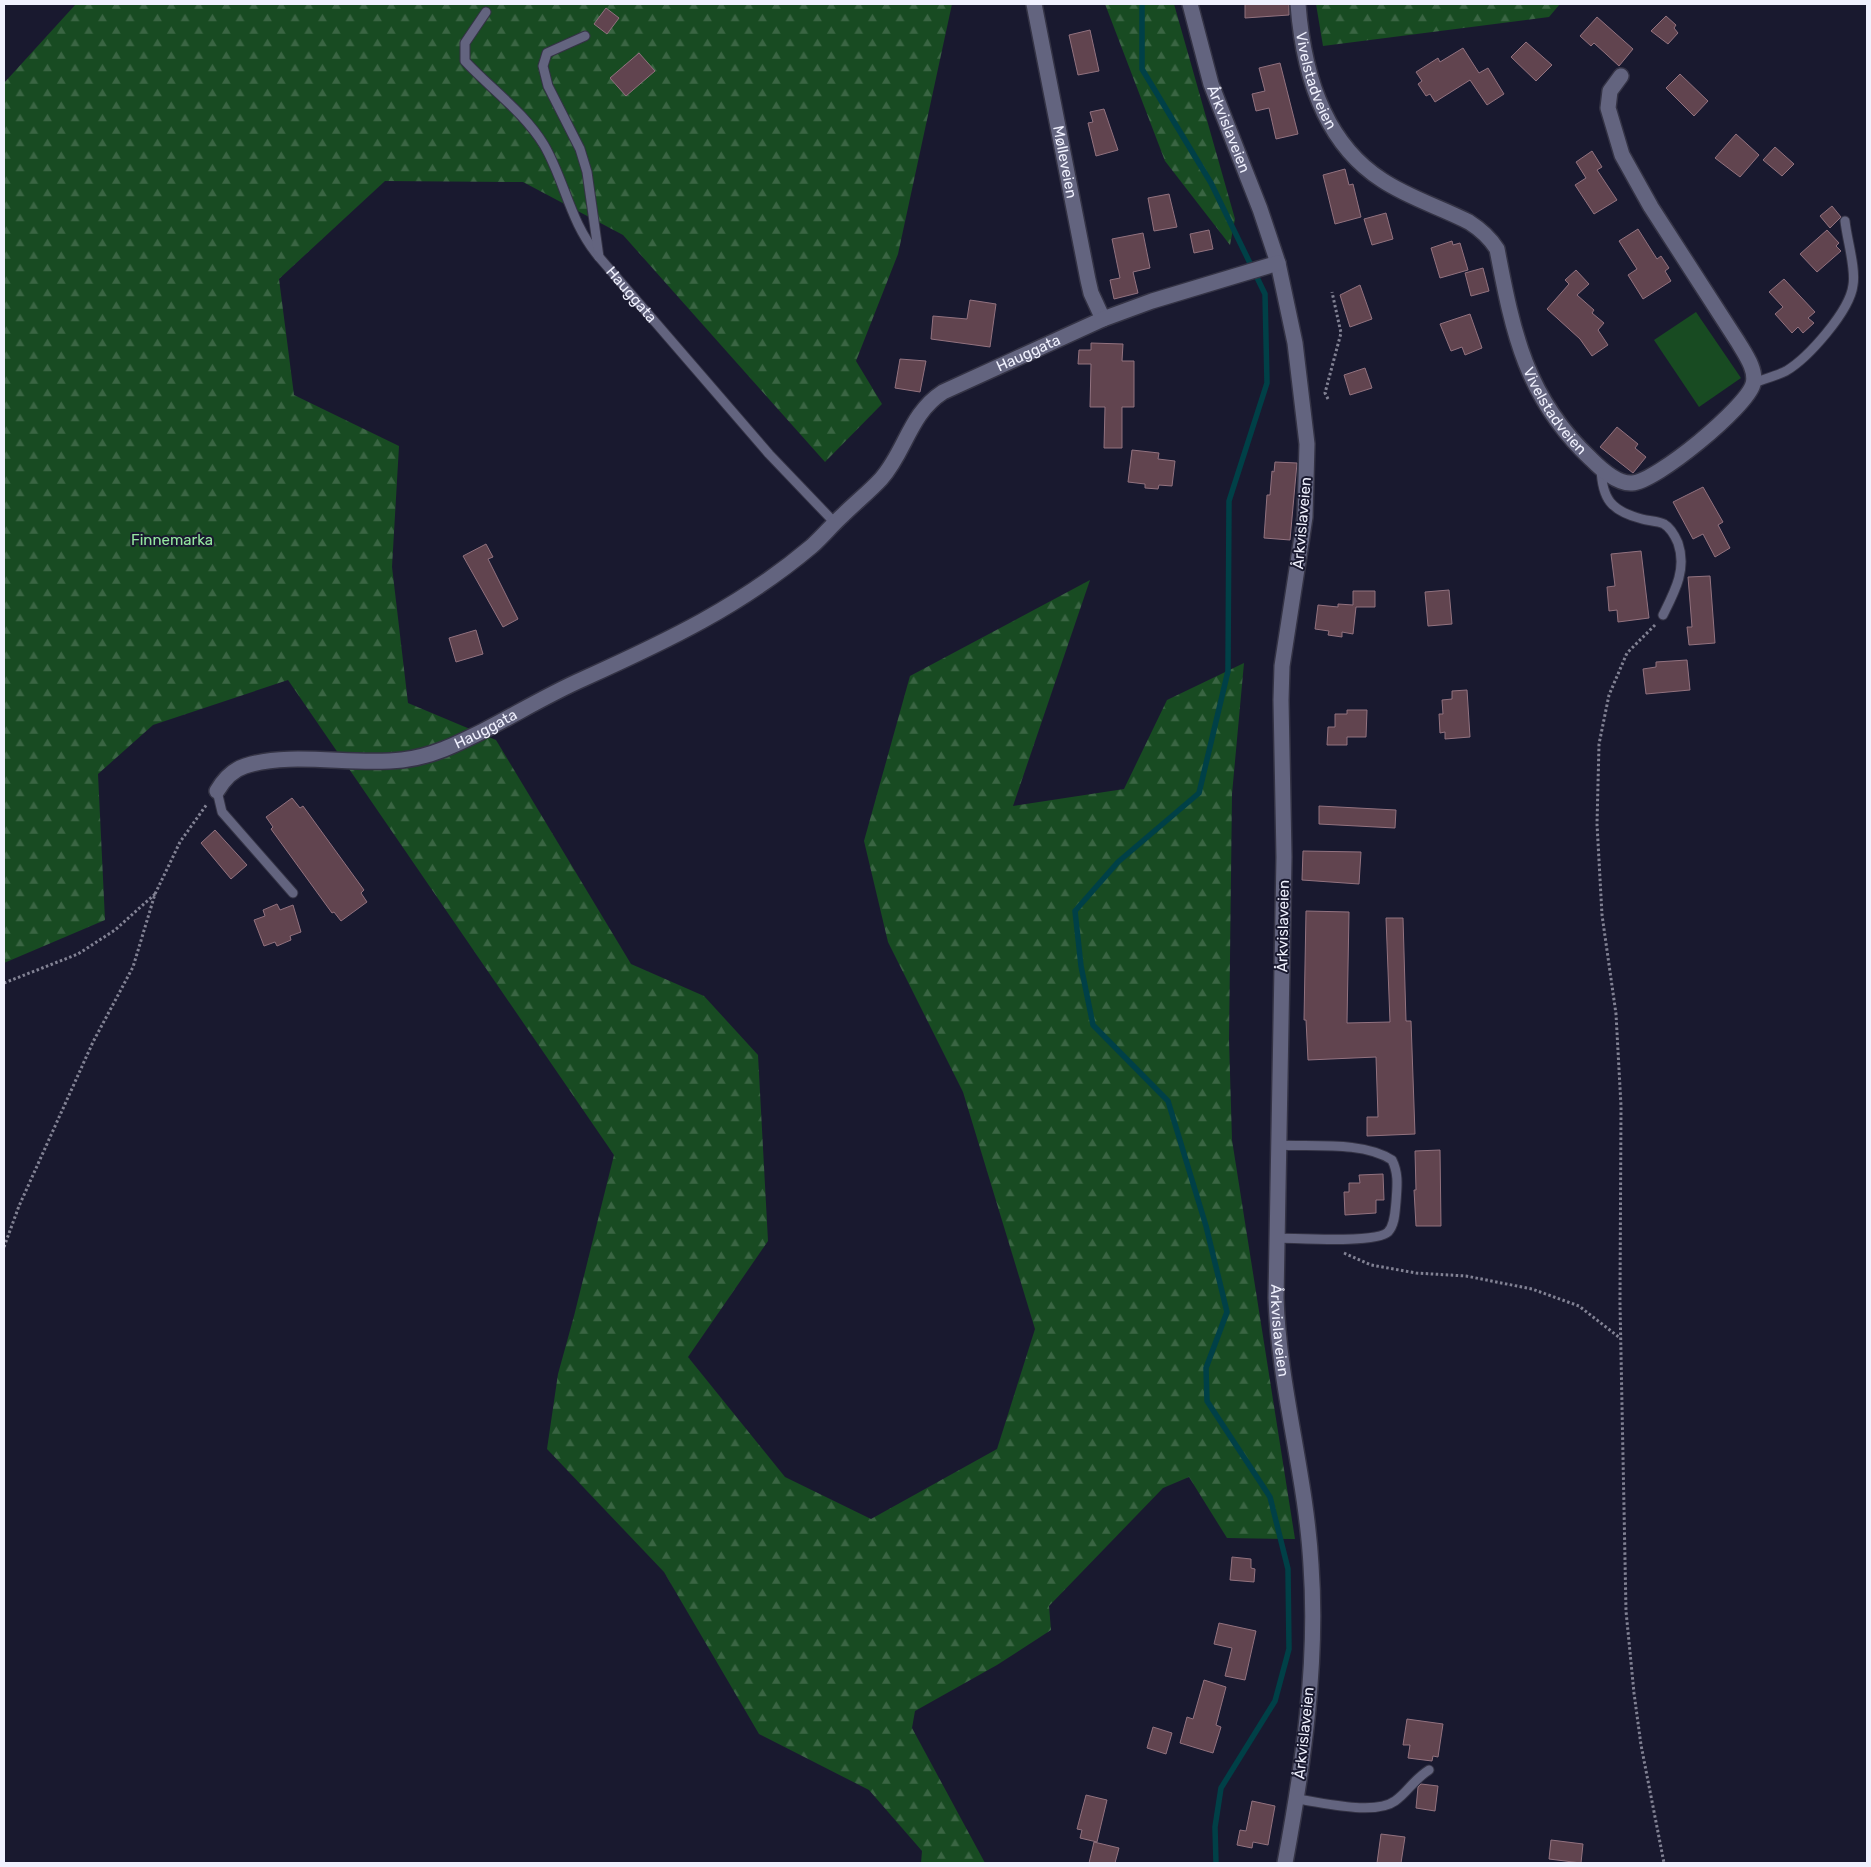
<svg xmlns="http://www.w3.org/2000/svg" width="1871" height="1867" font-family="Rubik,sans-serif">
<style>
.forest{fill:url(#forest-firs)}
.green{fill:#184b22}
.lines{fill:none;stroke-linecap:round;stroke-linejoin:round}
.stream{stroke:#004047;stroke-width:5.5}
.building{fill:#61444f;stroke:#92727f}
.lane-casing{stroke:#343345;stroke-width:11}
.street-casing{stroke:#343345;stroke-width:18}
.path{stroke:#828294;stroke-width:3;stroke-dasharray:2.5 2.5;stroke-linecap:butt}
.lane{stroke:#63647f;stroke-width:9}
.street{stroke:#63647f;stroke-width:15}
.labels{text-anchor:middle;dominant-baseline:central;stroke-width:4;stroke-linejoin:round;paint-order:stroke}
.street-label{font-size:15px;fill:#f0f1fe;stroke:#19192f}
.park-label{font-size:15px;fill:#95e8a0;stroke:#19192f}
</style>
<defs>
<pattern id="forest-firs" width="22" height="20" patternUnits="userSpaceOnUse" patternTransform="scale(1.25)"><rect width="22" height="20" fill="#184b22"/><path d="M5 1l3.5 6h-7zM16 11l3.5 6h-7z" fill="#3a6543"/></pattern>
</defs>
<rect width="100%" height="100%" fill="#19192f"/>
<!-- forest -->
<path class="forest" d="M76,4H952L898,254L856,361L882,404L825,462L623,235L523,182L385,181L279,279L294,395L399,446L392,567L408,703L496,740L631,964L704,996L758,1055L768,1241L688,1357L785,1477L871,1519L997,1449L1035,1329L963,1092L888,942L864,841L910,676L1090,580L1013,806L1124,789L1167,700L1244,663L1232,794L1229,1040L1232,1140L1295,1539L1227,1538L1189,1477L1163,1488L1049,1606L1051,1630L997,1665L915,1711L912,1728L985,1863H921L922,1851L869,1790L759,1734L664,1572L547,1449L558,1374L574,1316L614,1155L288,680L153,725L98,774L105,920L4,963V83Z
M1105,4H1174L1235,219L1230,245L1165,161Z
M1316,4H1560L1549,17L1323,46Z"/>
<!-- green -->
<path class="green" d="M1696,312L1741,378L1699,407L1654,340Z"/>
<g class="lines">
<!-- stream -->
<path class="stream" d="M1142,4V69L1211,183L1265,294L1267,383L1229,501L1228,671L1199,793L1118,862L1075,911L1081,966L1093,1025L1168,1101L1206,1226L1227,1312L1206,1368L1207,1401L1270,1497L1288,1569L1289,1649L1275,1701L1221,1788L1215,1827L1216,1863"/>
</g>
<!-- building -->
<path class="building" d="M1245,4H1289V15L1245,18Z
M606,8L619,18L607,34L594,24Z
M1666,16L1676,25L1674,28L1678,33L1668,44L1651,31Z
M1597,17L1633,49L1619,66L1594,43L1591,46L1580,36Z
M1090,30L1099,71L1078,75L1069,35Z
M1526,42L1552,65L1536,81L1511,57Z
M1463,48L1479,73L1488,68L1504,94L1487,105L1470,80L1435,102L1430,94L1426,96L1418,84L1422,81L1416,72L1438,58L1440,62Z
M639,53L655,71L626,96L610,78Z
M1280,63L1298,134L1276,139L1269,108L1256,111L1252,94L1265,91L1259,68Z
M1680,74L1708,101L1694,116L1666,88Z
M1104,109L1118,150L1096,156L1088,123L1093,122L1090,112Z
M1736,134L1759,155L1740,177L1715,158Z
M1775,147L1794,164L1782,176L1763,160Z
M1592,151L1602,167L1597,170L1617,200L1594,214L1575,185L1586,178L1576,162Z
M1345,169L1349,185L1353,184L1361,217L1335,224L1323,175Z
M1169,194L1177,227L1154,231L1148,198Z
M1832,206L1841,217L1830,228L1820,216Z
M1386,213L1393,239L1372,245L1364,219Z
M1638,229L1657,259L1661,256L1669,268L1665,271L1671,281L1643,299L1628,275L1637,269L1619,241Z
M1209,230L1213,249L1194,253L1190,234Z
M1827,230L1839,243L1836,246L1841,251L1817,272L1800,254Z
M1143,233L1150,268L1133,272L1138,293L1114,299L1110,280L1120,278L1112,239Z
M1452,241L1453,245L1460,243L1468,270L1440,278L1431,248Z
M1483,268L1489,291L1471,296L1465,273Z
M1576,270L1589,284L1577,295L1594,310L1592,313L1604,323L1598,330L1608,345L1592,356L1580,339L1547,309L1569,284L1565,280Z
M1784,279L1815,312L1808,318L1814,323L1803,333L1798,327L1792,333L1775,314L1783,307L1769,292Z
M1360,285L1372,319L1350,327L1340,295Z
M970,300L996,304L990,347L931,339L933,316L967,319Z
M1470,314L1482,348L1465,355L1462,347L1451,351L1440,324Z
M1091,343L1123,344L1122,361H1134V407H1122V448H1104L1105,407H1090L1091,364H1078L1079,350H1091Z
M900,359L926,361L920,392L895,388Z
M1365,368L1372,388L1350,395L1344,375Z
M1617,427L1638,444L1635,448L1646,457L1633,473L1600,447Z
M1132,450L1159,453L1158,459L1175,461L1172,486L1159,485L1158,489L1145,488V484L1128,482Z
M1275,462L1297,463L1290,540L1264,538L1267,495H1270L1272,471L1274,472Z
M1703,487L1723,522L1718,525L1730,548L1715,557L1703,534L1693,539L1673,502Z
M486,544L493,557L488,559L518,619L503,627L463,556Z
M1641,551L1649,618L1618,622L1617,610L1609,611L1607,587L1615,586L1611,554Z
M1710,576L1715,643L1689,645L1687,627H1692L1688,577Z
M1449,590L1452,624L1428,626L1425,592Z
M1353,591H1375V607H1356L1353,634L1342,632V637L1328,635L1329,631L1315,629L1318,605L1338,607V604L1353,605Z
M476,630L483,654L456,662L449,638Z
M1687,660L1690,690L1646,694L1643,669L1656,667V662Z
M1467,690L1470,737L1445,739V732L1440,733L1439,714H1443L1442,700L1452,699V691Z
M1347,710H1367L1366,737H1347V745H1327L1328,727H1335V714H1347Z
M292,798L300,808L303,806L364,890L361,893L367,902L341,921L334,912L332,913L271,829L273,827L266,817Z
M1319,806L1396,810L1395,828L1319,824Z
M215,830L247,865L231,879L201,843Z
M1303,851L1361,852L1359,884L1302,880Z
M277,904L280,910L293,905L301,932L290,936L291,940L277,946L275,942L264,946L254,920L265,916L263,910Z
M1306,911L1349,912L1347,1023L1390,1022L1386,918H1403L1406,1021H1411L1415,1134L1367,1136V1117H1378L1376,1057L1308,1060L1306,1020H1304Z
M1440,1150L1441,1226H1416L1414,1190H1416L1415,1151Z
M1383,1174L1384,1200H1376V1213L1345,1215L1344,1192H1349V1183H1360L1359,1175Z
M1232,1557L1251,1559V1568L1255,1569L1254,1582L1230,1580Z
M1219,1623L1256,1631L1245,1680L1225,1676L1232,1648L1214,1644Z
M1204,1680L1226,1687L1216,1725L1221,1727L1213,1753L1180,1743L1187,1717L1193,1719Z
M1407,1719L1443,1724L1438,1757L1433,1756L1432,1761L1408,1758L1410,1745H1403Z
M1153,1727L1172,1733L1166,1754L1147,1748Z
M1421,1784L1438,1786L1435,1811L1416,1808L1418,1787Z
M1086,1795L1107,1800L1097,1842L1080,1838L1082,1830L1077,1829Z
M1252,1801L1275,1806L1268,1845L1253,1842L1252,1848L1237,1845L1240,1830L1246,1831Z
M1381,1834L1405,1837L1401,1863H1377Z
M1551,1840L1583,1844L1581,1863L1549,1859Z
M1094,1842L1119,1848L1115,1863H1089Z"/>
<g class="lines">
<!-- lane casing -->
<g class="lane-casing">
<g id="lane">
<path d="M486,12L465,43V61C491,89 524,112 544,145C566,183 569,221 599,257"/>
<path id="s1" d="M585,36L547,53L543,66L548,86L580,149L587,172L599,257L769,454L835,523"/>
<path d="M1753,383C1764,379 1776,376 1786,371C1808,358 1850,311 1853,285C1856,268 1847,240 1845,221"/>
<path d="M1601,468C1602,499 1611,511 1642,519C1649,521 1658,521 1664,524C1671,528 1675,536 1678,543C1687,569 1675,591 1663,615"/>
<path d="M217,791L222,812L293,893"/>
<path d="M1276,1238C1297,1238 1375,1244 1388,1232C1395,1225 1395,1211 1396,1202C1397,1187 1399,1174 1392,1160C1363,1141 1312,1147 1278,1145"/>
<path d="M1296,1799C1322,1802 1374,1816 1395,1801C1408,1792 1413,1780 1429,1770"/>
</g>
</g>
<!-- street casing -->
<g class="street-casing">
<g id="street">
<path id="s2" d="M1034,4L1088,280L1091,293L1103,319"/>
<path id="s3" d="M1190,4L1211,84L1260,209L1278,263L1295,343L1307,444L1305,517L1282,666L1281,700L1284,857L1276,1298C1279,1388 1306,1475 1311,1565C1318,1664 1303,1766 1285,1863"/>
<path id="s4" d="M1298,4C1303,70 1323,142 1382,180C1409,198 1440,207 1469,222C1480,229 1490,238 1497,249C1513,333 1526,398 1591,459C1601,469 1617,484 1632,483C1656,482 1747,407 1753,384C1757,370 1745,354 1738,342L1651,207L1622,155L1608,108L1610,91L1621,76"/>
<path id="s5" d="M217,791C224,779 232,770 245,766C291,751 353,766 402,760C431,757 457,744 483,731C516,714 549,694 583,679C667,641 741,606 812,546C823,536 832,525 843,515C855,503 869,492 881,479C906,451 909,414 943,392L1103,319L1152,301L1278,263"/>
</g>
</g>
<!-- path -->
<path class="path" d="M1328,399L1325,393L1341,333L1332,292
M1655,625L1627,653L1609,695L1599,744L1597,824L1602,915L1616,1014L1621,1106L1620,1303L1626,1611L1634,1693L1641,1745L1664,1863
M4,983L78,954L115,930L155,894
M4,1247L19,1206L93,1042L133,967L155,894L180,842L207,804
M1344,1253L1371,1265L1416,1273L1466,1276L1532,1289L1579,1306L1620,1338"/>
<!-- lane -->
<use href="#lane" class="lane"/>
<!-- street -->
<use href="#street" class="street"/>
</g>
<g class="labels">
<!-- street labels -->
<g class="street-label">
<text stroke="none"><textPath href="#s4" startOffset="79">Vivelstadveien</textPath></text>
<text stroke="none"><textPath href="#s3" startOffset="131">Årkvislaveien</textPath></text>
<text stroke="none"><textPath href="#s2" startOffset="161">Mølleveien</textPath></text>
<text stroke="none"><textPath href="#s1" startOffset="306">Hauggata</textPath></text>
<text stroke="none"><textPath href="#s5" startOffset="959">Hauggata</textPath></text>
<text stroke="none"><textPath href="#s4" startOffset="512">Vivelstadveien</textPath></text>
<text transform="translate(1302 523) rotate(-85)">Årkvislaveien</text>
<text stroke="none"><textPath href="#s5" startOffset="286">Hauggata</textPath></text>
<text transform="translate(1283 926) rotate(-89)">Årkvislaveien</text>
<text stroke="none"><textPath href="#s3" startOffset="1346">Årkvislaveien</textPath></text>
<text transform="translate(1304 1733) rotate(-84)">Årkvislaveien</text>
</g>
<!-- park labels -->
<g class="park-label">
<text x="172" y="540">Finnemarka</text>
</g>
</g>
<!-- border -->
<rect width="1871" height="1867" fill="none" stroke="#f0f1fe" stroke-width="10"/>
</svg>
